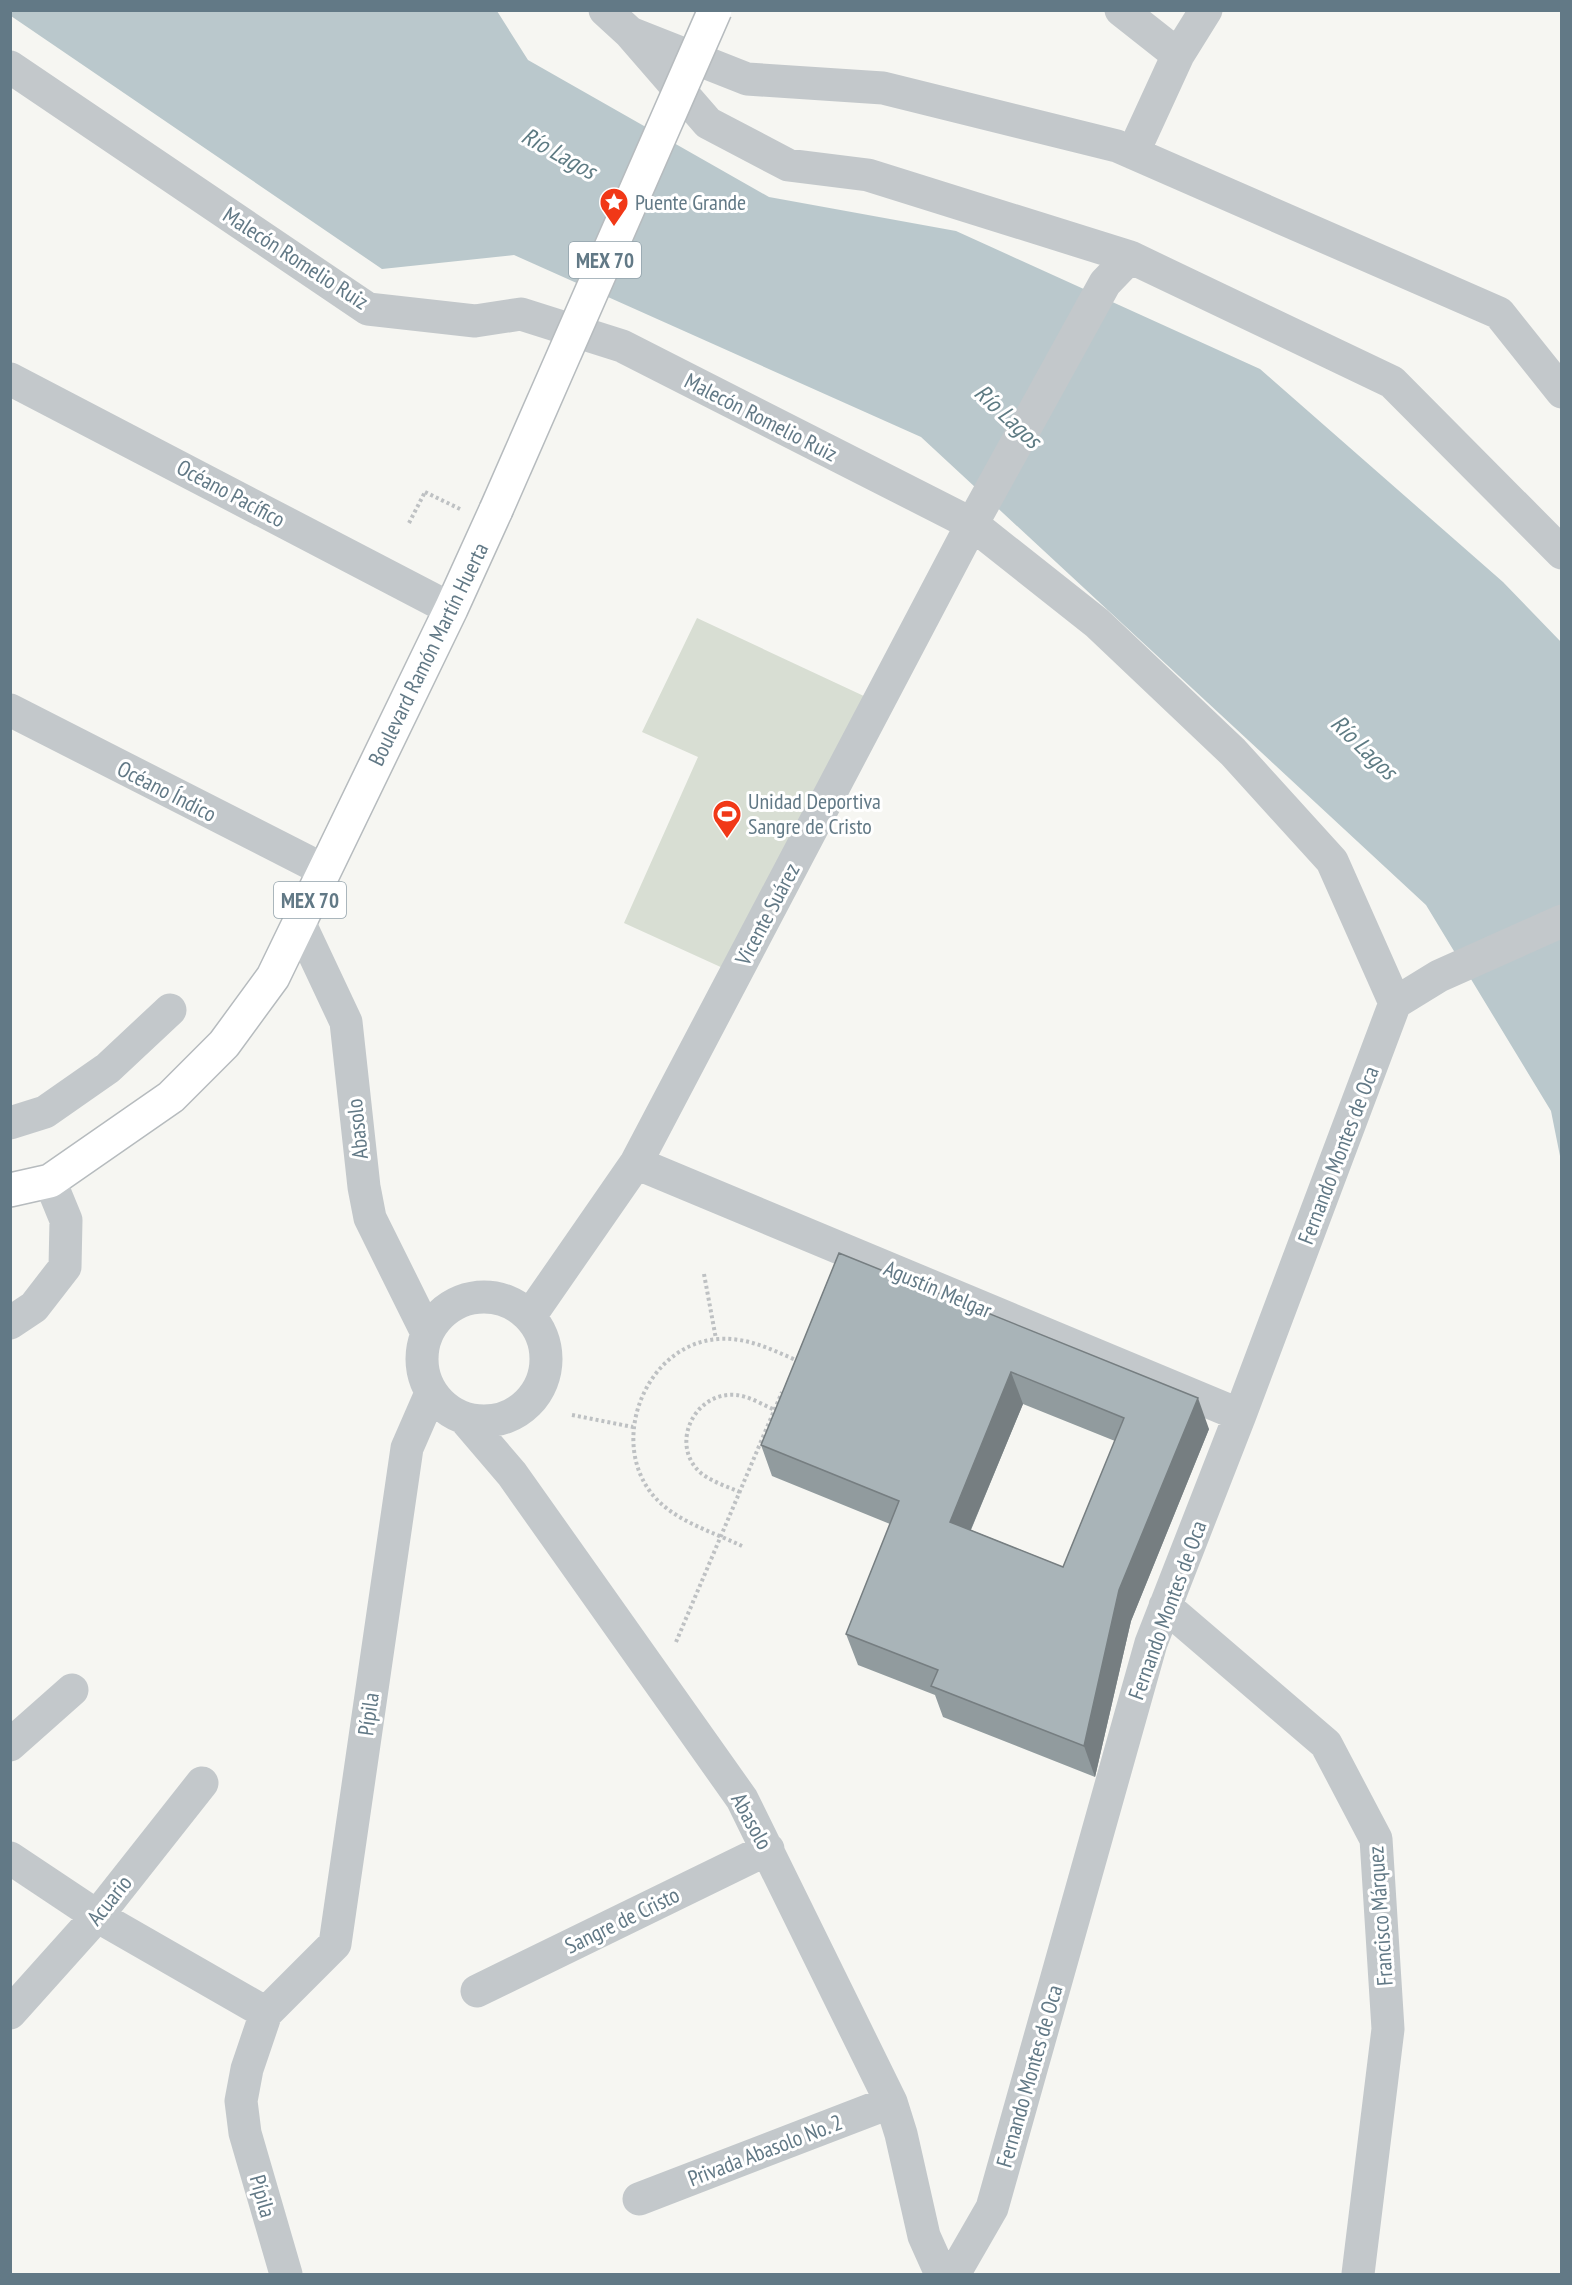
<svg xmlns="http://www.w3.org/2000/svg" width="1572" height="2285" font-family="'PT Sans Narrow',sans-serif">
<style>
.green{fill:#d8ded3}
.water{fill:#bac8cc}
.lines{fill:none;stroke-linecap:round;stroke-linejoin:round}
.major-casing{stroke:#b6bbbe;stroke-width:36}
.path{stroke:#bec1c3;stroke-width:4;stroke-dasharray:3 3;stroke-linecap:butt}
.minor{stroke:#c3c8cb;stroke-width:33}
.major{stroke:#fff;stroke-width:33}
.major-bridge-casing{stroke:#b6bbbe;stroke-width:36;stroke-linecap:butt}
.path-bridge{stroke:#bec1c3;stroke-width:4;stroke-dasharray:3 3;stroke-linecap:butt}
.major-bridge{stroke:#fff;stroke-width:33}
.wall{fill:#919b9e;fill-rule:evenodd}
.shaded-wall{fill:#767e81}
.building{fill:#a9b4b8;stroke:#767e81;stroke-width:1.5;fill-rule:evenodd}
.labels{text-anchor:middle;dominant-baseline:central;stroke-width:6;stroke-linejoin:round;paint-order:stroke}
.shield{fill:#fff;stroke:#91a1aa;stroke-width:1.5}
.shield-label{font-size:21px;font-weight:bold;fill:#627986}
.poi-label{font-size:22px;fill:#627986;stroke:#fff;text-anchor:start}
.street-label{font-size:22px;fill:#627986;stroke:#fff}
.water-label{font-size:24px;font-style:italic;fill:#5e7b83;stroke:#fff}
</style>
<rect width="100%" height="100%" fill="#f6f6f2"/>
<!-- green -->
<path class="green" d="M697,618L866,697L725,969L624,923L698,757L642,732Z"/>
<!-- water -->
<path class="water" d="M10,11H497L528,60L769,197L956,231L1260,369L1503,582L1561,642V1161L1551,1111L1426,905L921,437L514,255L382,269L11,16Z"/>
<g class="lines">
<!-- major casing -->
<g class="major-casing">
<path id="major" d="M10,1190L50,1181L171,1097L224,1044L273,977L451,609L496,510"/>
</g>
<!-- path -->
<path class="path" d="M409,523L425,492
M704,1274L716,1339
M572,1415L633,1427
M740,1492C728,1487 713,1482 702,1474C668,1446 694,1391 736,1395C749,1396 763,1405 775,1410
M742,1546C711,1531 670,1520 649,1490C610,1435 648,1344 718,1339C747,1337 770,1349 796,1360
M676,1642L782,1392"/>
<!-- minor -->
<path class="minor" d="M605,10L629,32L708,123L788,165L868,175L1130,257L1392,382L1562,553
M1121,10L1178,55
M633,34L747,79L883,88L1117,146L1499,313L1562,392
M10,67L368,309L475,321L521,314L622,346L972,524L1097,623L1233,752L1332,861L1395,1003
M1133,153L1178,55L1206,10
M10,379L451,609
M10,710L324,870
M299,922L346,1022L364,1187L370,1218L427,1333
M10,1123L45,1112L108,1068L170,1010
M636,1163L1240,1415
M422 1359a62 62 0 1 1 124 0a62 62 0 1 1-124 0Z
M530,1316L636,1163L972,524L1105,283L1130,257
M10,1323L34,1307L65,1267L66,1220L50,1181
M465,1419L512,1474L742,1799L891,2102L901,2134L924,2236L941,2274
M1165,1606L1326,1744L1376,1839L1388,2029L1358,2274
M10,1745L72,1690
M10,1858L97,1916L266,2013
M477,1991L768,1849
M10,2013L97,1916L202,1783
M639,2199L891,2102
M286,2274L245,2133L241,2101L247,2069L266,2013L335,1944L407,1448L431,1393
M954,2274L992,2208L1151,1643L1240,1415L1395,1003L1439,976L1562,921"/>
<!-- major -->
<use href="#major" class="major"/>
<!-- major-bridge casing -->
<g class="major-bridge-casing">
<path id="major-bridge" d="M496,510L715,10"/>
</g>
<!-- path-bridge -->
<path class="path-bridge" d="M425,492L460,509"/>
<!-- major-bridge -->
<use href="#major-bridge" class="major-bridge"/>
</g>
<!-- wall -->
<path class="wall" d="M839,1253L1209,1429L1131,1621L1095,1777L943,1717L935,1695L858,1665L846,1634L890,1524L772,1476L761,1445ZM1023,1404L1115,1441L1063,1567L971,1530Z"/>
<!-- shaded-wall -->
<path class="shaded-wall" d="M1011,1372L1023,1404L961,1553L950,1522Z
M1198,1398L1209,1429L1131,1621L1095,1777L1084,1746L1119,1590Z"/>
<!-- building -->
<path class="building" d="M839,1253L1198,1398L1119,1590L1084,1746L931,1686L938,1670L846,1634L899,1501L761,1445ZM1011,1372L1124,1418L1063,1567L950,1522Z"/>
<!-- icons -->
<defs>
<g id="sight-pin" transform="scale(1.5)"><path d="M0 17L-7.5 6A9.5 9.5 0 1 1 7.5 6Z" fill="#f13817" stroke="#fff"/><path d="M0-6L1.8-2.2L6-1.7L2.9 1.2L3.7 5.4L0 3.3L-3.7 5.4L-2.9 1.2L-6-1.7L-1.8-2.2Z" fill="#fff"/></g>
<g id="stadium-pin" transform="scale(1.5)"><path d="M0 17L-7.5 6A9.5 9.5 0 1 1 7.5 6Z" fill="#f13817" stroke="#fff"/><path d="M0-5a6.5 5 0 1 0 0 10a6.5 5 0 1 0 0-10ZM-3.5-1.8h7v3.6h-7Z" fill="#fff"/></g>
</defs>
<g fill-rule="evenodd">
<use href="#sight-pin" x="614" y="202"/>
<use href="#stadium-pin" x="727" y="814"/>
</g>
<g class="labels">
<!-- shield labels -->
<g class="shield">
<rect x="569" y="242" width="72" height="36" rx="4.5"/>
<rect x="274" y="882" width="72" height="36" rx="4.5"/>
</g>
<g class="shield-label">
<text x="605" y="260">MEX 70</text>
<text x="310" y="900">MEX 70</text>
</g>
<!-- poi labels -->
<g class="poi-label">
<text x="635" y="202">Puente Grande</text>
<text x="748" y="801">Unidad Deportiva<tspan x="748" dy="25">Sangre de Cristo</tspan></text>
</g>
<!-- street labels -->
<g class="street-label">
<text transform="translate(296 258) rotate(33)">Malecón Romelio Ruiz</text>
<text transform="translate(761 417) rotate(27)">Malecón Romelio Ruiz</text>
<text transform="translate(231 493) rotate(28)">Océano Pacífico</text>
<text transform="translate(428 654) rotate(-64)">Boulevard Ramón Martín Huerta</text>
<text transform="translate(167 791) rotate(27)">Océano Índico</text>
<text transform="translate(767 914) rotate(-62)">Vicente Suárez</text>
<text transform="translate(357 1129) rotate(-96)">Abasolo</text>
<text transform="translate(1338 1155) rotate(-69)">Fernando Montes de Oca</text>
<text transform="translate(938 1289) rotate(23)">Agustín Melgar</text>
<text transform="translate(1167 1610) rotate(-70)">Fernando Montes de Oca</text>
<text transform="translate(368 1714) rotate(-82)">Pípila</text>
<text transform="translate(752 1821) rotate(61)">Abasolo</text>
<text transform="translate(109 1900) rotate(-51)">Acuario</text>
<text transform="translate(1380 1916) rotate(-94)">Francisco Márquez</text>
<text transform="translate(622 1920) rotate(-26)">Sangre de Cristo</text>
<text transform="translate(1029 2076) rotate(-74)">Fernando Montes de Oca</text>
<text transform="translate(765 2150) rotate(-21)">Privada Abasolo No. 2</text>
<text transform="translate(263 2196) rotate(74)">Pípila</text>
</g>
<!-- water labels -->
<g class="water-label">
<text transform="translate(559 153) rotate(29)">Río Lagos</text>
<text transform="translate(1008 416) rotate(43)">Río Lagos</text>
<text transform="translate(1364 747) rotate(44)">Río Lagos</text>
</g>
</g>
<!-- border -->
<rect width="1572" height="2285" fill="none" stroke="#627986" stroke-width="24"/>
</svg>
